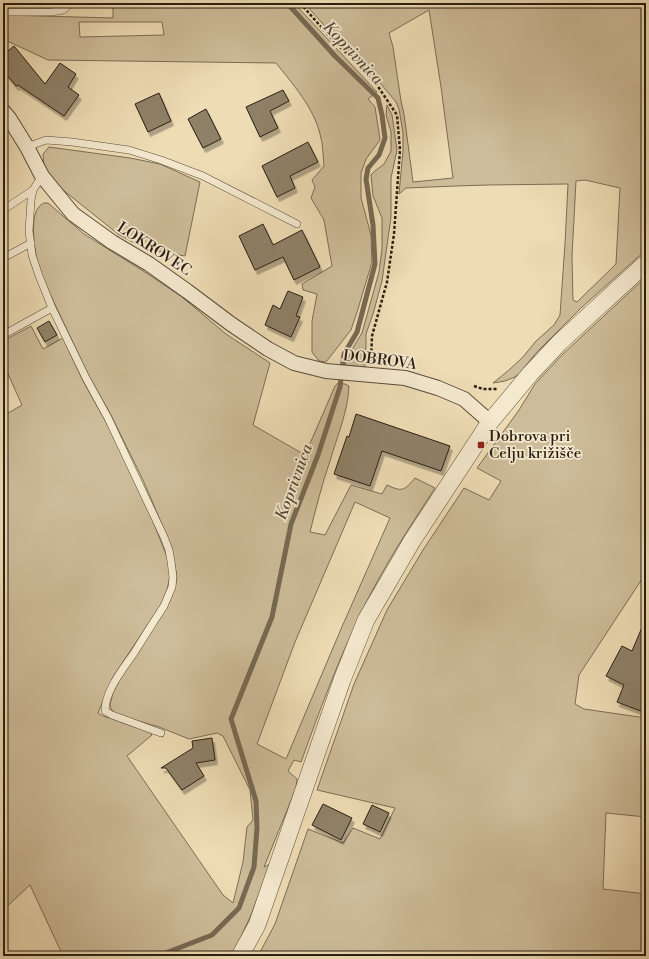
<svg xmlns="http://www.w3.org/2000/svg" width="649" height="959" font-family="'Libre Bodoni',serif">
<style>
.green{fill:#cdbc99;stroke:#7b6d56;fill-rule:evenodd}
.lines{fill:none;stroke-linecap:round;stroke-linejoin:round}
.stream{stroke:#776953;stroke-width:5}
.building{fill:#8f8167;stroke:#291e13;filter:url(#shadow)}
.service-casing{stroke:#5a4e3b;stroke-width:8}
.minor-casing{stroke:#5a4e3b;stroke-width:16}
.tertiary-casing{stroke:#5a4e3b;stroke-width:18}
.path{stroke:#291e13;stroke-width:2.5;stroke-dasharray:3 2;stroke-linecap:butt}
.service{stroke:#f4e8ce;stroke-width:7}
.minor{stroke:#f4e8ce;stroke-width:14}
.tertiary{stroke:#f4e8ce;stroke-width:17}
.poi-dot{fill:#8f2418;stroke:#f4e8ce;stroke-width:1.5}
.labels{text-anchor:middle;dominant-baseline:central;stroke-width:3.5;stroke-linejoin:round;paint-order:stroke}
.street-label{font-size:15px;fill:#291e13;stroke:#f4e8ce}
.poi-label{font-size:15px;fill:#291e13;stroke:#f4e8ce;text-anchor:start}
.water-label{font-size:16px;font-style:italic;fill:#564a38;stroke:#f4e8ce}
</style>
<defs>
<filter id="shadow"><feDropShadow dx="2.5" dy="4.5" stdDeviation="0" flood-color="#0004"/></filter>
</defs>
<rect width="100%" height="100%" fill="#eedcb4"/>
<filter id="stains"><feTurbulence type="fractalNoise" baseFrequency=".005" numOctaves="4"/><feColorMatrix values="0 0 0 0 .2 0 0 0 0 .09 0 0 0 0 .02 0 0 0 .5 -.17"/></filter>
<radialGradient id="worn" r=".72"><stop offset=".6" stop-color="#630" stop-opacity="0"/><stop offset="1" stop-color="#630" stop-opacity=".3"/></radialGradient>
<!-- green -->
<path class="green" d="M3,3H60L55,7L49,8L3,9Z
M113,3H294L377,92L368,99L375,107L380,140L366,159L361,173V198L371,235L372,262L358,309L351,330L326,362L319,361L312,352V321L317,294L303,290L302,284L332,266L324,220L311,198L315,187L312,180L324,166C323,155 323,144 320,134C314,108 292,83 276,63L48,60L3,39V15L113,18ZM79,22H162L164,35L80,37Z
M304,3H646V250L581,308L536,353L520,373L515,377L505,381L493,383L509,370L523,357L536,341L554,325L560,315L565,244L568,184L488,185L456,186L406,188L399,194L403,151V133L399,109L396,102L381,84L332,34ZM429,10L441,87L453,178L413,182L404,114L401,101L393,47L389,33ZM585,180L620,188L616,264L577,302L573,300L572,256L576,181Z
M387,105L392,115L397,150L391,178V217L382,281L373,314L366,334V345L365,367L345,365L354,346L362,333L379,272L382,249V218L373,196L371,175L375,171L384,164L391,151V132L386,115Z
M49,147L130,158L160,164L200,182L185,256L145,249L118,234L58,186L44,167L43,154Z
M44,203H48L84,234L148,274L182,297L226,334L270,363L253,425L305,455L335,386L338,383L345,384L349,386C348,412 337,436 330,461C322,484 316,508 310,532L325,535L351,485L382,494L387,485C402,492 404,491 415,478L435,488C409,528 382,569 361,613C338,661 319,712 301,762L294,760L288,771L297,779L296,788L264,867L270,864L251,915L236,947L231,956H84L82,955V956H63L30,885L3,910V416L22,405L3,363V341L31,326L43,349L63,338L83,381L111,431L148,509L168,559L170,576L167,590L162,603L113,677L98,713C103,717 107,717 113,719C125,724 137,728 149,731L152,735L127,756L223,895L233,903L243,862L247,827L253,820L250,790L223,736L217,733L189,739L159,727L125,717L115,713L111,709L110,704L113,693L119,681L169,603L175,586L177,578L172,548L143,480L111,415L88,374L41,275C36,261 28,218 39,207C40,205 42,204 44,203ZM355,502L390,518L341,629L286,759L257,744L295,642Z
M646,277V573L579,675L575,704L584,709L646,718V817L606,813L603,889L646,894V956H258L275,924L308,829L343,843L353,828L380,839L395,808L317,790L354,684L387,610L423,550L464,488L489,500L501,481L477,468L519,410L535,384L563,354Z"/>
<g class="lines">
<!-- stream -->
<path class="stream" d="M158,956L212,935L239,908L254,867L257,828L256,801L231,719L272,617L291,524L318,455L340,387L344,354L357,332L375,264L373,225L366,179L368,168L379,155L385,138L382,115L378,98L335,56L287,3"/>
</g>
<!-- building -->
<path class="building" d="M14,46L45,84L60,63L76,74L68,87L79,95L64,116L18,85L16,86L3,70V55Z
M283,90L289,101L270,111L278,128L260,137L246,107Z
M159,93L171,121L148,132L135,104Z
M206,109L221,139L203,148L188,119Z
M308,142L318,162L290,176L295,188L277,197L262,166Z
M263,224L273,245L302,230L320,267L294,280L283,257L255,270L239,236Z
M288,291L303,297L296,316L300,317L291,337L265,325L273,305L280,309Z
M49,321L57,335L45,342L37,328Z
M356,414L450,446L441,471L382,451L370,486L334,474L347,436L349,437Z
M646,618V713L617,702L624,685L606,676L622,646L632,651Z
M212,738L215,760L196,763L204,776L182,790L166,768H161L193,748L192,741Z
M323,804L352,818L341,840L312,825Z
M372,805L389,813L380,832L363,824Z"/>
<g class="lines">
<!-- service casing -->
<g class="service-casing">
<path id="service" d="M3,12H51L63,10L69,5
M27,147L46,140L72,142L129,150L161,160L203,176L297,224
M42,176L33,190L31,200L29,231L32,255L39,276L52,308L86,378L108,418L164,537L169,550L171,561L173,577L172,587L164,606C154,621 144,637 134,653C123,669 105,691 105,711L112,715L161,733
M3,210L33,190
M5,257L31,243
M3,335L52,308"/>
</g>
<!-- minor casing -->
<g class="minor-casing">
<path id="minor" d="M3,111L9,118L27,147L42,176L73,214L112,242L149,264L187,291L231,324L268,349L294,363L326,371L405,378L438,388L464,399L490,422"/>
</g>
<!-- tertiary casing -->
<g class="tertiary-casing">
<path id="tertiary" d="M240,956L257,925L342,680L366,620L412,541L490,422L530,374L559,343L646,263"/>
</g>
<!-- path -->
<path class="path" d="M300,3L331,38L373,79L397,115L400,150L394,234L387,282L372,336L371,361
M371,356L385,359
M474,386L483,389H497"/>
<!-- service -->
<use href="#service" class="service"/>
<!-- minor -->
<use href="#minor" class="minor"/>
<!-- tertiary -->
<use href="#tertiary" class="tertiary"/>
</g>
<!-- markers -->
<rect class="poi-dot" x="477" y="441" width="8" height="8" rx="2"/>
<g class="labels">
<!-- street labels -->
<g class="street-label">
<text transform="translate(154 249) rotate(33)">LOKROVEC</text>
<text transform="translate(380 360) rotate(7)">DOBROVA</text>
</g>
<!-- poi labels -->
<g class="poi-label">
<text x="489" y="436">Dobrova pri<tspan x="489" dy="17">Celju križišče</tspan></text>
</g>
<!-- water labels -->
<g class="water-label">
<text transform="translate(353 53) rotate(47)">Koprivnica</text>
<text transform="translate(294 482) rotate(-70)">Koprivnica</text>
</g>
</g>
<!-- margin -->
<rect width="649" height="959" fill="none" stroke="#eedcb4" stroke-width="16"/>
<rect x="4" y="4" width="641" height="951" fill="none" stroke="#291e13" stroke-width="2"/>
<rect x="8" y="8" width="633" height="943" fill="none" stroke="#291e13"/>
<rect width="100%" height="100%" filter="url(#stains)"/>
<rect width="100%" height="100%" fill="url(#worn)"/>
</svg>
